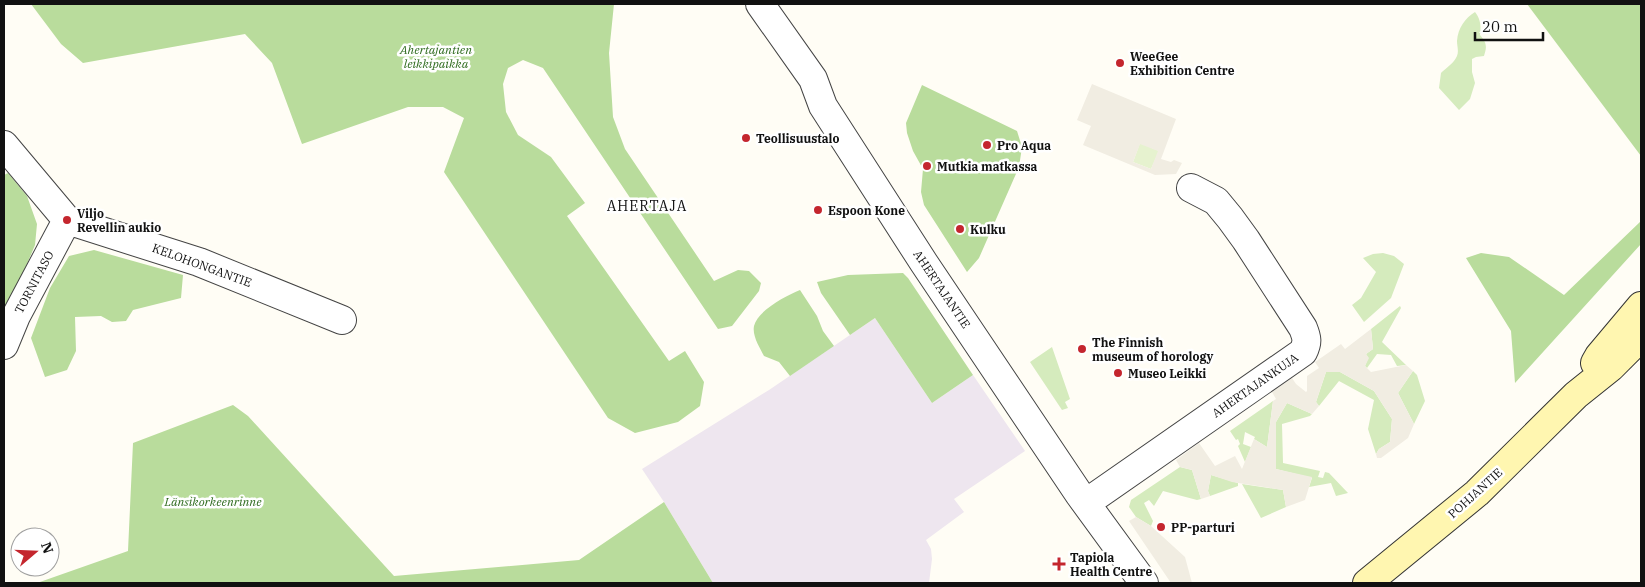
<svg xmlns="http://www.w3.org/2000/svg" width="1645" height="587" font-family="'IBM Plex Serif',serif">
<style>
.industrial{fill:#eee6ef}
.green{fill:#d5ebbd}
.forest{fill:#b9dc9c}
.pitch{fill:#e6f2cf}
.plaza{fill:#f1ede2;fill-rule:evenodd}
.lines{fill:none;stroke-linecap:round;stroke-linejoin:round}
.street-casing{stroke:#444;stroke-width:30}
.secondary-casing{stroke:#333;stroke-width:30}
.street{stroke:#fff;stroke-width:28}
.secondary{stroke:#fff6b0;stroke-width:28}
.poi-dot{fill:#c4262e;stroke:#fff;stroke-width:2}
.labels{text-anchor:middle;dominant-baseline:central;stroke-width:5;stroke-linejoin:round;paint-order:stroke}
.park-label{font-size:12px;font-style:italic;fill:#2f6b1f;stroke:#fff}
.poi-label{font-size:12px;font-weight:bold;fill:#111;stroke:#fff;text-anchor:start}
.street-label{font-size:12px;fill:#111;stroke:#fff}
.neighbourhood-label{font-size:14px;letter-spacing:1px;fill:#111;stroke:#fff}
</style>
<rect width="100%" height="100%" fill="#fffdf5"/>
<!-- industrial -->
<path class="industrial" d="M875,318L932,403L973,375L1025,451L954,499L964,512L926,540L931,549L932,559L929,583H713L664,502L642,469L769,390Z"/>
<!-- green -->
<path class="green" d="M1475,12C1481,20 1481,26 1480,35C1487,43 1487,47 1484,56L1476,57L1472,59V72L1475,83L1470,99L1459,110L1439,88L1441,73C1446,68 1454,63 1457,56C1459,51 1457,46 1457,41C1458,28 1465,18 1475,12Z
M1383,253L1394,256L1404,264L1391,298L1364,322L1352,305L1361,298L1376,272L1363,258L1373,254Z
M1400,306L1401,308L1382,342L1406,365L1397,366L1391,355L1377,354L1367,368L1365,366L1368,358L1366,354L1373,349L1371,329Z
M1052,347L1070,399L1065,402L1068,408L1062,410L1030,362Z
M1413,371L1417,375L1425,401L1414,424L1398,393Z
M1326,372H1340L1374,391L1392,419L1390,442L1379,449L1376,454L1368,429L1374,400L1339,381L1319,406L1316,402Z
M1273,401L1267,447L1254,439L1255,437L1245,432L1243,444L1251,447L1245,462L1238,446L1240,444L1238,439L1236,440L1230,431Z
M1287,403L1312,414L1310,416L1282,424L1283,463L1320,471L1318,477L1323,478L1325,472L1329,473L1348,493L1336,496L1331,483L1309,487L1312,478L1276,469V422Z
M1180,467L1192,470L1201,499L1197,500L1163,491L1154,506L1149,500L1144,503L1153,521L1151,526L1136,517L1129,507L1131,500Z
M1211,475L1238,483V486L1210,496L1208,491Z
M1242,484L1283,490L1286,507L1261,518Z"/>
<!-- forest -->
<path class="forest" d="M31,4H614L609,53L613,117L625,149L714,281L738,270L749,271L761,283L759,291L732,326L718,329L543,68L523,60L508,68L503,84L506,112L518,135L551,157L585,203L567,216L669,361L685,351L704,382L700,406L678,422L635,433L608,418L444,172L464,118L443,107H408L302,144L272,63L245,34L83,63L61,44Z
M1527,4H1641V156Z
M922,85L1017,131L1022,147L1019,167L979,258L967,272L924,205L921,192L923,169L913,151L907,133L906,123Z
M8,173L27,196L37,224L35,245L4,319L5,215L4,175Z
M1641,221V244L1515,383L1511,331L1466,258L1481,253L1509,257L1564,295Z
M94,250L183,275L181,298L133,310L126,321L112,322L101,316L75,317L76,351L67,370L45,377L31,338L50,288L69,256Z
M903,273L908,278L973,375L932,403L875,318L850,335L821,293L817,282L848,275Z
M800,290L817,316L823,331L834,346L790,376L779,362L764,356C760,348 752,336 754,326C758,310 786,296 800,290Z
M233,405L248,416L394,576L579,560L664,502L713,583H37L128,551L133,443Z"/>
<!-- pitch -->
<path class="pitch" d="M1140,143L1159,151L1151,169L1133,162Z"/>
<!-- plaza -->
<path class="plaza" d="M1092,84L1176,119L1161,159L1171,162L1174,160L1182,163L1176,174L1155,175L1083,145L1091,126L1077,120ZM1140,144L1158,151L1151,169L1133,162Z
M1371,329L1373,349L1366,354L1369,358L1365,366L1371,372L1406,365L1413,371L1398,393L1414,424L1408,438L1381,458H1377L1376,454L1379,449L1390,442L1392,419L1374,391L1340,372H1326L1316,402L1319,406L1312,414L1287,403L1276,422V469L1312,477L1305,500L1286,507L1283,490L1232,482L1211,475L1208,491L1210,496L1201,499L1192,470L1180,467L1176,460L1199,443L1215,466L1235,456L1242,469L1254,439L1267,447L1273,401L1276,399L1272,392L1292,378L1296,384L1306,392L1307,391V376L1319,368L1315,362L1341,344L1345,349Z
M1136,517L1151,526L1185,557L1192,583H1171L1129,521Z"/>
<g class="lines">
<!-- street casing -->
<g class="street-casing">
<path id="street" d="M760,4L813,79L823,106L924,263L1079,494L1144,583
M4,145L67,220L199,262L342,320
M4,345L16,316L67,220
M1086,503L1303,352C1308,342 1307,338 1303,328L1246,240L1230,218L1216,201L1191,188"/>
</g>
<!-- secondary casing -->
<g class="secondary-casing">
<path id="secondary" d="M1595,363L1599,356L1641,306
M1367,583L1477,493L1576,395L1611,367L1641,337"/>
</g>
<!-- street -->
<use href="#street" class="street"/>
<!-- secondary -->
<use href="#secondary" class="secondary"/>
</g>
<!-- markers -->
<g class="poi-dot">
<circle cx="1120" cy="63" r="5"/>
<circle cx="746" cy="138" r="5"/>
<circle cx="987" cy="145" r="5"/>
<circle cx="927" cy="166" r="5"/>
<circle cx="818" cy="210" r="5"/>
<circle cx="67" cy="220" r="5"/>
<circle cx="960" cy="229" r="5"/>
<circle cx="1082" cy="349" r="5"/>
<circle cx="1118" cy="373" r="5"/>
<circle cx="1161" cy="527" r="5"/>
<path d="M1056.5 556.5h5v5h5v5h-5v5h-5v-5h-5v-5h5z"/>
</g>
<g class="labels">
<!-- park labels -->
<g class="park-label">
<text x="436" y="49">Ahertajantien<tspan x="436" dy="14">leikkipaikka</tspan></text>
<text x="213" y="501">Länsikorkeenrinne</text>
</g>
<!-- poi labels -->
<g class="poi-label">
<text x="1130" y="56">WeeGee<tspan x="1130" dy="14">Exhibition Centre</tspan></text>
<text x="756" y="138">Teollisuustalo</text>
<text x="997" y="145">Pro Aqua</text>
<text x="937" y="166">Mutkia matkassa</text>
<text x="828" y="210">Espoon Kone</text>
<text x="77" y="213">Viljo<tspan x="77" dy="14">Revellin aukio</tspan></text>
<text x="970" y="229">Kulku</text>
<text x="1092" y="342">The Finnish<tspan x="1092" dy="14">museum of horology</tspan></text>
<text x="1128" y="373">Museo Leikki</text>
<text x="1171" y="527">PP-parturi</text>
<text x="1070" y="557">Tapiola<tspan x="1070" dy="14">Health Centre</tspan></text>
</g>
<!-- street labels -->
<g class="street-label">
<text transform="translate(202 265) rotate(20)">KELOHONGANTIE</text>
<text transform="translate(34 282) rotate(-62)">TORNITASO</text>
<text transform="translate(942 289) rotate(56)">AHERTAJANTIE</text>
<text transform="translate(1255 385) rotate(-35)">AHERTAJANKUJA</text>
<text transform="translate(1475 493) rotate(-42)">POHJANTIE</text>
</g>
<!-- neighbourhood labels -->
<g class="neighbourhood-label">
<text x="647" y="206">AHERTAJA</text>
</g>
</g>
<!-- border -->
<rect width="1645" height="587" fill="none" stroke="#111111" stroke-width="10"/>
<!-- north arrow -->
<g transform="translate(35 552) rotate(71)"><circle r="24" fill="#ffffff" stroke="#a0a0a0"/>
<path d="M0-4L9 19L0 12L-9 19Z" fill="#c4262e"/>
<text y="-8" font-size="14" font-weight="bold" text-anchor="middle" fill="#111111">N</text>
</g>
<!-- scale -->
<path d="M1475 32v8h68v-8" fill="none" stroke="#111111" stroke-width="2.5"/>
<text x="1482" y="32" font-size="15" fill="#111111" stroke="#ffffff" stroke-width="4" paint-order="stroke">20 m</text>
</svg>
